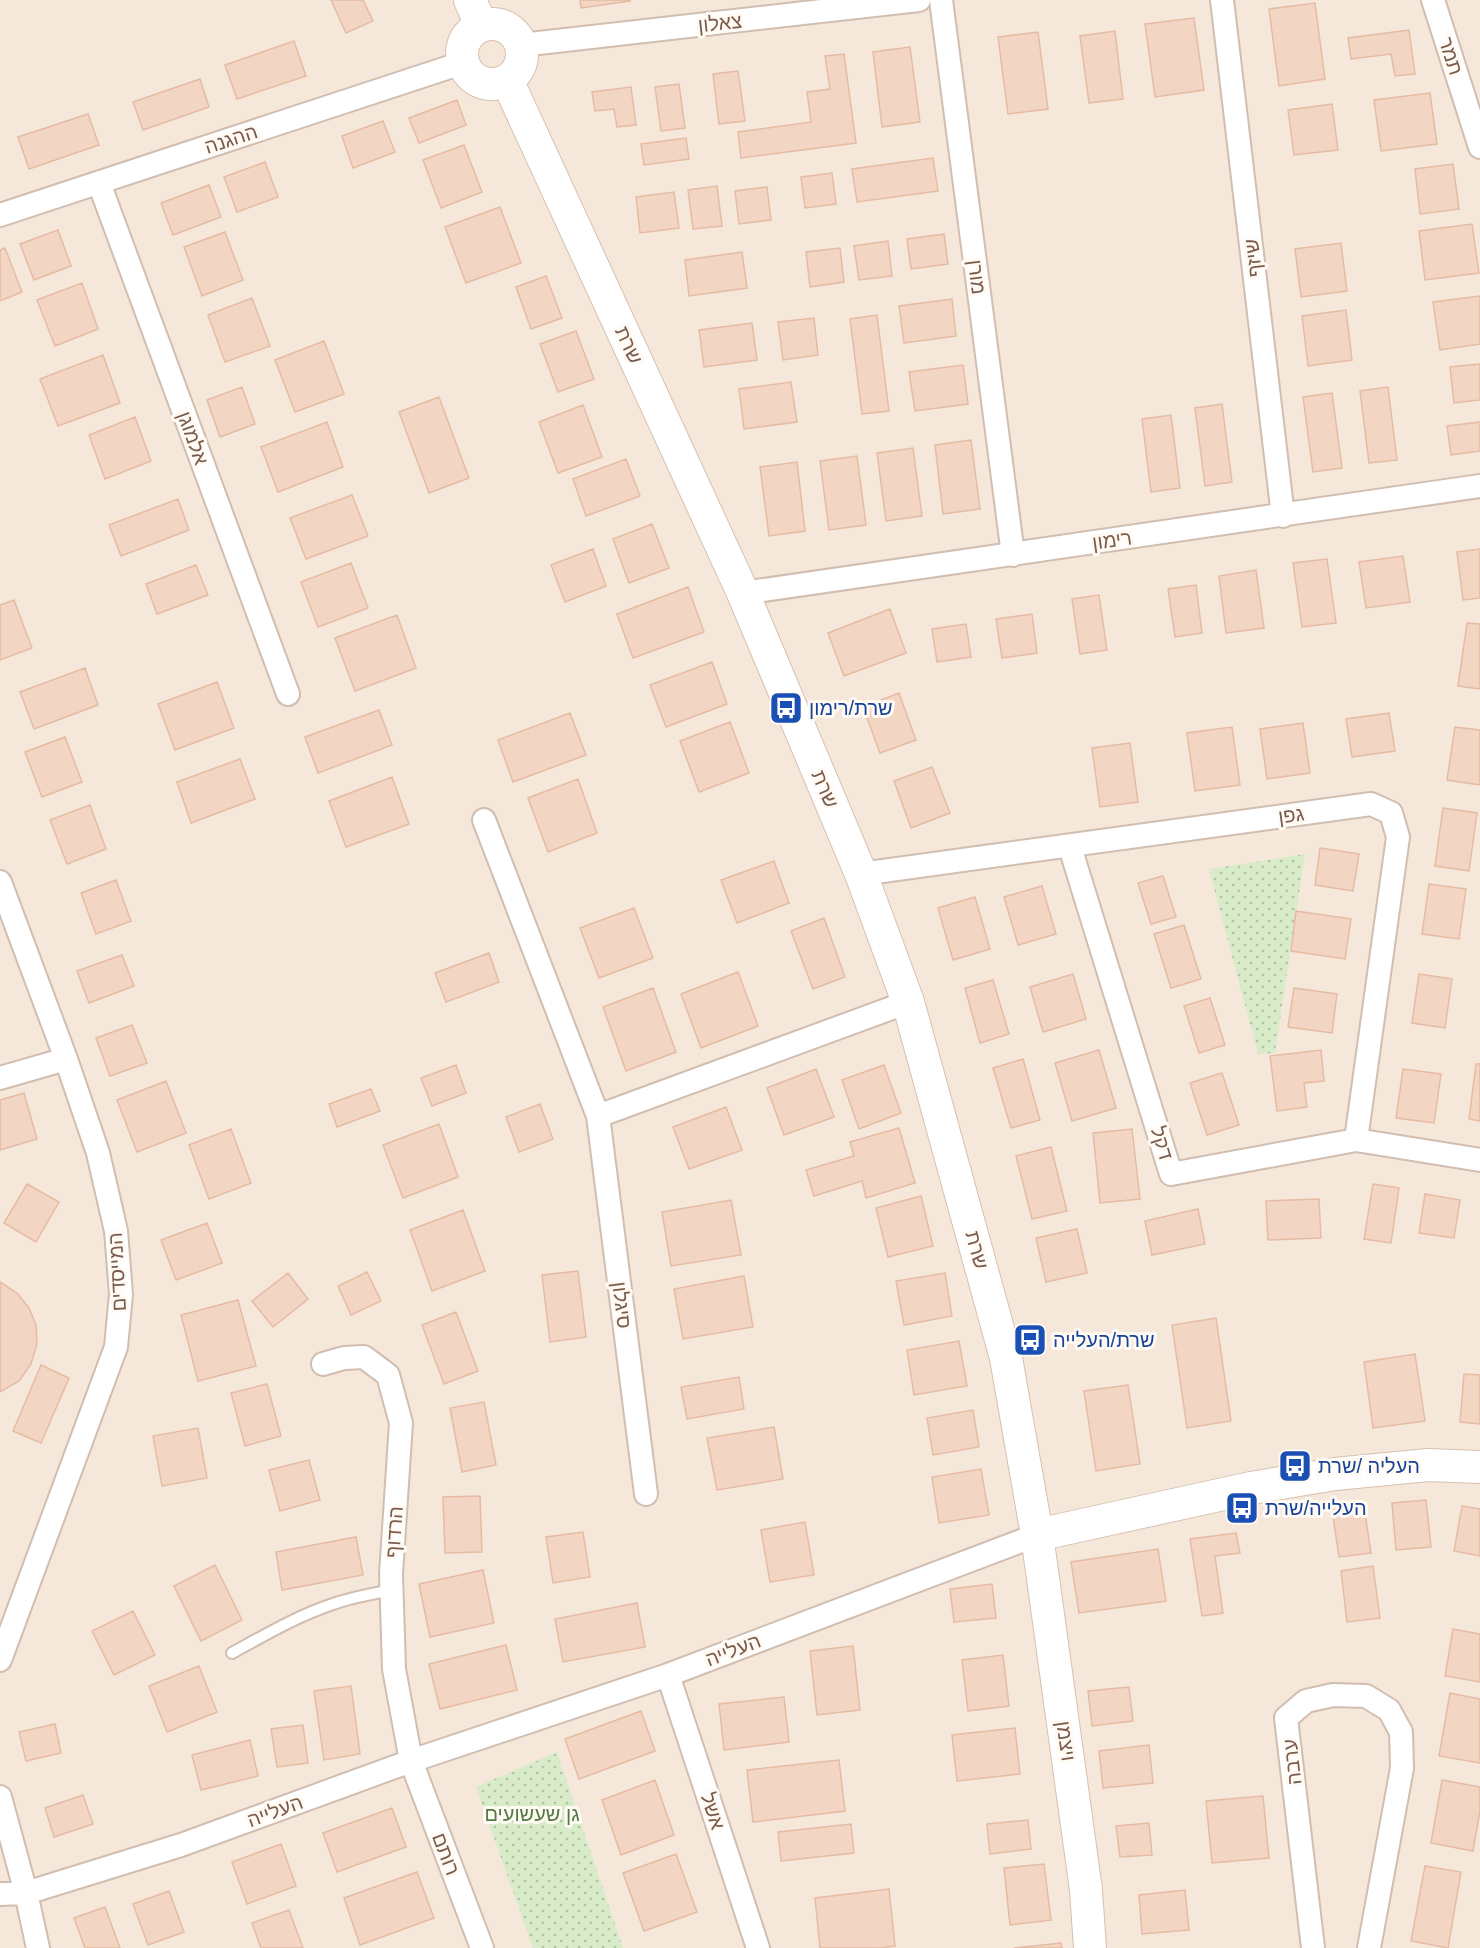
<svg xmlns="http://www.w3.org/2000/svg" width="1480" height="1948" font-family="Arial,Heebo,sans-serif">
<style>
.residential{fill:#f5e8da}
.green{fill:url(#green-dots)}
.building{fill:#f3d5c3;stroke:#e6bba3;stroke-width:1.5}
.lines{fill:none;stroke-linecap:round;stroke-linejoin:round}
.lane-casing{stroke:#d1beb0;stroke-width:14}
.street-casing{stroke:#d1beb0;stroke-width:26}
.secondary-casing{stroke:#d6c0b0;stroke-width:34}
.lane{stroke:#fff;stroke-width:10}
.street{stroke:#fff;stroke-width:22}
.secondary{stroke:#fff;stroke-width:32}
.labels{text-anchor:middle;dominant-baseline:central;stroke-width:6;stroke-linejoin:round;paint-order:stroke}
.street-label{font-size:20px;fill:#7a5c4d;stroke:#fffaf3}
.transit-label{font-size:20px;fill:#164399;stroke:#fffaf3;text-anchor:start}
.park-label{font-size:20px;fill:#537a41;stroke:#fffaf3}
</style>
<defs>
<pattern id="green-dots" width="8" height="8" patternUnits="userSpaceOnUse" patternTransform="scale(1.5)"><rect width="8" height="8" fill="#d8ecc9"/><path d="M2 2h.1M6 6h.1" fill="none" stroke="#b4c2a5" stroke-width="1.8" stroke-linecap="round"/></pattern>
</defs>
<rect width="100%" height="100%" fill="#fdf6ec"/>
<!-- residential -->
<path class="residential" d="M0,0H1480V1948H0Z"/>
<!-- green -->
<path class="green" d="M1305,854L1275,1053L1258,1054L1209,869Z
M557,1752L623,1948H533L476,1787Z"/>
<!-- building -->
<path class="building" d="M331,0H363L373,21L346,33Z
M580,0H630V1L581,8Z
M1315,3L1325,79L1279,86L1269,9Z
M1194,18L1204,90L1155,97L1145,24Z
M1409,30L1415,74L1395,76L1391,54L1351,59L1348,38Z
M1115,31L1123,99L1089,103L1080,36Z
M1038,32L1048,109L1008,114L998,37Z
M294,41L306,76L237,99L225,65Z
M910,47L920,122L882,127L873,52Z
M844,54L856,143L741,158L738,132L811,122L807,92L830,89L825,56Z
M738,71L745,121L719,124L713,74Z
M200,79L209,107L143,130L133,102Z
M679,84L685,128L661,131L655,87Z
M631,87L636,125L617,127L614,109L595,111L592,92Z
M1430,93L1437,144L1381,151L1374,100Z
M457,100L466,125L419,143L409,118Z
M1332,104L1338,150L1294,155L1288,110Z
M88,114L99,145L29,169L18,137Z
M383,121L395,152L353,168L342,136Z
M686,138L689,159L644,165L641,144Z
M464,145L482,192L441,208L423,160Z
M933,158L938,191L857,202L852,169Z
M265,162L278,197L237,212L224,177Z
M1453,164L1459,209L1420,214L1415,169Z
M832,173L836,204L805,208L801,177Z
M209,185L221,217L173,235L161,203Z
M717,186L722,226L693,229L688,190Z
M767,187L771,220L739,224L735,191Z
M674,192L679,228L640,233L636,197Z
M500,207L521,263L466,283L445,227Z
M1472,224L1479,273L1425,280L1419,231Z
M58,230L71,266L34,280L20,244Z
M225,232L243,280L202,296L184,247Z
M944,234L948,264L911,269L907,239Z
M888,241L892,276L859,280L854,246Z
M1341,243L1347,291L1301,297L1295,249Z
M5,248L22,292L0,301V250Z
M840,248L844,282L810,287L806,252Z
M742,252L747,288L689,296L685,260Z
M546,276L562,318L531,329L516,287Z
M82,283L98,329L55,346L37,300Z
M1480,296V344L1440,350L1433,302Z
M252,298L270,346L225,362L208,315Z
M952,299L956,336L904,343L899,306Z
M1346,310L1352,360L1308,366L1302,316Z
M877,315L889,411L862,414L850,319Z
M814,318L818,355L783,360L778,322Z
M752,323L757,360L704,367L699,330Z
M576,331L594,379L558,392L540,344Z
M324,341L344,394L295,412L275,360Z
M103,355L120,403L58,426L40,379Z
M1480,364V400L1454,403L1450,367Z
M963,365L968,404L915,411L909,372Z
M791,382L797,422L744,429L739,389Z
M242,387L255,424L220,437L207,400Z
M1388,387L1397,460L1369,463L1360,391Z
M1332,393L1342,468L1313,472L1303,397Z
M439,397L469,478L429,493L399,412Z
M1222,404L1232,482L1205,486L1195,408Z
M583,405L602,457L558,473L539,422Z
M1171,415L1180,488L1151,492L1142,419Z
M135,417L151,461L105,479L89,435Z
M327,422L343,467L278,492L261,447Z
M1480,422V451L1451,455L1447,426Z
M971,440L980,509L943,514L935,445Z
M913,448L922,516L886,521L877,453Z
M857,456L866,525L829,530L820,461Z
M626,459L640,496L586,516L573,479Z
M797,462L805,531L769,536L760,467Z
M352,495L368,536L306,559L290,518Z
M178,499L189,530L121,556L109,525Z
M652,524L669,568L629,583L613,539Z
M593,549L606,586L565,602L551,565Z
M1480,549V598L1463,600L1457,552Z
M1403,556L1410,602L1366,608L1359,562Z
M1327,559L1336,623L1302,627L1293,563Z
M351,563L368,608L318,627L301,582Z
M196,565L208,595L157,614L146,584Z
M1256,570L1264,628L1226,633L1219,576Z
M1196,585L1202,633L1175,637L1168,589Z
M688,587L704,632L633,658L617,614Z
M1099,595L1107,650L1080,654L1072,599Z
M14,600L32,648L0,660V605Z
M890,609L906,653L844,676L828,633Z
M1032,614L1037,653L1002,658L996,619Z
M397,615L416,668L355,691L335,638Z
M1467,623L1480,624V689L1458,686Z
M966,624L971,657L937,662L932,629Z
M712,662L727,704L666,727L650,685Z
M85,668L98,705L34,729L20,692Z
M217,682L234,728L175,750L158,704Z
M899,693L916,740L880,753L863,707Z
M379,710L392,745L318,773L305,737Z
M570,713L586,755L513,782L498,740Z
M1389,713L1395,751L1352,757L1346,719Z
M730,722L749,773L699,792L680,741Z
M1303,723L1310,773L1267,779L1260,729Z
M1232,727L1240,785L1195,791L1187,733Z
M1455,727L1480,730V785L1447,780Z
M65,737L82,782L42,797L25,752Z
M1130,743L1138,802L1100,807L1092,748Z
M240,759L255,799L191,823L177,782Z
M932,767L950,813L911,828L894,781Z
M392,777L409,824L346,847L329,801Z
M578,779L597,833L548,852L528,798Z
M90,805L106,849L67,864L50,820Z
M1443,808L1477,813L1469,871L1435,866Z
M1320,848L1359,854L1353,891L1315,885Z
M774,861L789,903L737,923L721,880Z
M1163,876L1176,917L1151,924L1138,883Z
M116,880L131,921L96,934L81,893Z
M1429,884L1466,889L1459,939L1422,934Z
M1042,886L1056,934L1018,945L1004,897Z
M975,897L990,949L953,960L938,908Z
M634,908L653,958L599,978L580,928Z
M1296,911L1351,919L1345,959L1291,951Z
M824,918L845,977L813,989L791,931Z
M1184,925L1201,979L1171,988L1154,934Z
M489,953L499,982L446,1002L435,973Z
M122,955L134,986L89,1003L77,971Z
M738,972L758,1026L701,1048L681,994Z
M1073,974L1086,1019L1043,1032L1030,987Z
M1419,974L1452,979L1445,1028L1412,1023Z
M993,980L1009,1034L980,1043L965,988Z
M653,988L676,1052L626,1071L603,1007Z
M1294,988L1337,994L1332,1033L1288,1027Z
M1210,998L1225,1045L1199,1053L1184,1006Z
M132,1025L147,1063L110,1076L96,1038Z
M1099,1050L1116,1108L1072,1121L1055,1063Z
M1321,1050L1324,1081L1304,1083L1307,1107L1277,1111L1270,1056Z
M1023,1059L1040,1120L1011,1128L993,1068Z
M1476,1064H1480V1121L1469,1119Z
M456,1065L466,1093L432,1106L421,1078Z
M884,1065L901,1113L859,1129L842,1080Z
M816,1069L834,1117L784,1135L767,1088Z
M1403,1069L1441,1074L1434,1123L1396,1118Z
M1222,1073L1239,1125L1207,1135L1190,1083Z
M166,1081L186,1133L137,1152L117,1100Z
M371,1089L380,1111L337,1127L329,1104Z
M24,1093L37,1139L0,1150V1100Z
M540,1104L553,1139L519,1152L506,1117Z
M726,1107L742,1150L689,1169L673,1127Z
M439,1124L458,1177L403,1198L383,1145Z
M899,1128L915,1183L866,1198L862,1181L814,1196L806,1170L854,1156L850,1142Z
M231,1129L251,1183L209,1199L189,1145Z
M1132,1129L1140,1199L1100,1203L1093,1133Z
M1051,1147L1067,1211L1032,1219L1016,1156Z
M27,1184L59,1202L36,1242L4,1223Z
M1373,1184L1399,1188L1391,1243L1364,1239Z
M1425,1194L1460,1200L1454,1238L1419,1233Z
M921,1196L933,1246L888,1257L876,1208Z
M1319,1199L1321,1238L1268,1240L1266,1201Z
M731,1200L741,1255L671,1266L662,1212Z
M1198,1209L1205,1244L1152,1255L1145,1221Z
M463,1210L485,1271L432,1291L410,1230Z
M207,1223L222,1263L176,1280L161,1240Z
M1077,1229L1087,1273L1046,1282L1036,1238Z
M578,1271L586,1337L550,1342L542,1275Z
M367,1272L381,1301L351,1315L338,1286Z
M288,1273L308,1299L273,1327L252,1301Z
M945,1273L952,1316L904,1325L896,1281Z
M744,1276L753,1327L683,1339L674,1289Z
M0,1282L17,1293L29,1308L36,1325L37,1344L31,1364L19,1381L0,1392Z
M238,1300L256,1366L198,1381L181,1315Z
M456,1312L478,1371L444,1384L422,1325Z
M1216,1318L1231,1421L1187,1428L1172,1325Z
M959,1341L967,1386L914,1395L907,1350Z
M1415,1354L1425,1421L1373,1428L1364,1362Z
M41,1365L69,1378L41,1443L13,1431Z
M1464,1374L1480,1375V1424L1460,1422Z
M739,1377L744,1409L687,1419L681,1387Z
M267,1384L281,1436L245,1446L231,1393Z
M1128,1385L1140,1464L1096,1471L1084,1391Z
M484,1402L496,1465L462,1472L450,1408Z
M973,1410L979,1447L933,1455L927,1418Z
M774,1427L783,1479L717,1490L707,1438Z
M198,1428L207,1478L162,1486L153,1436Z
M309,1460L320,1500L280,1511L269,1470Z
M981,1469L989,1515L939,1523L932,1477Z
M480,1496L482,1552L445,1553L443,1497Z
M1426,1500L1431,1547L1396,1550L1392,1503Z
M1364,1506L1371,1553L1339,1557L1332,1510Z
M1462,1506L1480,1509V1556L1454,1551Z
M805,1522L814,1575L770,1582L761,1530Z
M583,1532L590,1577L553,1583L546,1537Z
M1236,1533L1240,1553L1215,1556L1223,1613L1202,1616L1190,1539Z
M356,1537L363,1575L282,1590L276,1552Z
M1158,1549L1166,1601L1079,1613L1071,1562Z
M215,1565L242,1620L201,1641L174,1586Z
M1373,1566L1380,1618L1347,1622L1341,1571Z
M483,1570L494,1623L430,1637L419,1584Z
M992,1584L996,1618L954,1622L950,1589Z
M637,1603L645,1647L563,1662L555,1619Z
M133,1611L155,1655L114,1675L92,1631Z
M1453,1629L1480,1634V1682L1445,1676Z
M506,1645L517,1690L440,1709L429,1664Z
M853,1646L860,1710L817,1715L810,1651Z
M1003,1655L1009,1706L968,1711L962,1660Z
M199,1666L217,1712L167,1732L149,1686Z
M351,1686L360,1754L324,1760L314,1691Z
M1129,1687L1133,1721L1092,1726L1088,1691Z
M1450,1693L1480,1699V1763L1439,1756Z
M784,1697L789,1742L724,1750L719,1704Z
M641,1711L655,1751L579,1779L565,1739Z
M55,1724L61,1753L26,1761L19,1732Z
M303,1725L308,1763L277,1767L271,1729Z
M1015,1728L1020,1774L957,1781L952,1735Z
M250,1740L258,1776L201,1790L192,1755Z
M1149,1745L1153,1783L1103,1788L1099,1751Z
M839,1760L845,1811L753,1822L747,1770Z
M655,1780L674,1835L621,1855L602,1800Z
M1442,1780L1480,1787V1811L1473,1851L1431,1843Z
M83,1795L93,1824L54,1837L45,1808Z
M1263,1796L1269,1858L1212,1863L1206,1801Z
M392,1808L406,1847L337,1872L323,1833Z
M1028,1820L1031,1849L990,1854L987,1824Z
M1149,1823L1152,1855L1120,1857L1116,1826Z
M851,1824L854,1853L781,1861L778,1832Z
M281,1844L296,1886L247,1904L232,1862Z
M676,1854L697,1912L644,1931L623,1873Z
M1044,1864L1051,1920L1010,1925L1004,1868Z
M1425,1866L1461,1872L1448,1948L1411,1941Z
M417,1872L434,1918L360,1945L344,1898Z
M889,1889L895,1946L878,1948H820L815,1898Z
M1185,1890L1189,1930L1142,1934L1139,1895Z
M169,1891L184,1932L148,1945L133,1904Z
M105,1907L120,1948H85L74,1918Z
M289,1910L303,1948H261L252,1923Z
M1061,1943L1062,1948H1014Z"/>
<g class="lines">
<!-- lane casing -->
<g class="lane-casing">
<path id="lane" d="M232,1653C265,1635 297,1616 333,1604C352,1597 372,1594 391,1590"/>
</g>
<!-- street casing -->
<g class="street-casing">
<path id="street" d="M941,0L1013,555
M1222,0L1283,516
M1433,0L1480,147
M521,45L919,0
M99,183L288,694
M0,215L462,63
M743,593L1480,486
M484,820L598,1116L646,1494
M1070,847L1171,1174L1356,1140L1480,1160
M861,874L1371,804L1391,813L1398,837L1356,1140
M0,882L66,1059L98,1153L116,1231L121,1294L116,1347L0,1660
M0,1078L66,1059
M598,1116L908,1002
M323,1364L344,1358L364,1357L388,1375L401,1423L391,1574L394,1669L411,1761L482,1948
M668,1675L758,1948
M0,1797L26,1893L38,1948
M0,1894L26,1893L181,1845L411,1761L668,1675L1037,1535
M1313,1948L1286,1718L1306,1701L1333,1695L1366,1696L1389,1710L1401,1732L1402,1768L1369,1948"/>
</g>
<!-- secondary casing -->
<g class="secondary-casing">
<path id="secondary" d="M470,0L481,25
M462 54a30 30 0 1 1 60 0a30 30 0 1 1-60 0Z
M507,80L743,593L861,874L908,1002L1006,1358L1037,1535L1086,1890L1090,1948
M1037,1535L1251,1488L1335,1474L1428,1465L1480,1467"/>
</g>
<!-- lane -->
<use href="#lane" class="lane"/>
<!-- street -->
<use href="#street" class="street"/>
<!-- secondary -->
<use href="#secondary" class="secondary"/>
</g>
<!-- icons -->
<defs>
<g id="bus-square" transform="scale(1.725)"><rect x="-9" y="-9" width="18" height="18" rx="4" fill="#1a4fb4" stroke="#fffaf3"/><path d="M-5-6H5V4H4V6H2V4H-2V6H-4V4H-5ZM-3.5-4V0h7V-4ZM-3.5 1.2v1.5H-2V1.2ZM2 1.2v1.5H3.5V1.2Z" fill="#fff"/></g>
</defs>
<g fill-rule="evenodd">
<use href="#bus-square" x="786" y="708"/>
<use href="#bus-square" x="1030" y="1340"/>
<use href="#bus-square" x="1295" y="1466"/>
<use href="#bus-square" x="1242" y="1508"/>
</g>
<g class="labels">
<!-- street labels -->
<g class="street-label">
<text transform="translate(720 23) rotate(-6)">צאלון</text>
<text transform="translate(1451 56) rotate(72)">תמר</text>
<text transform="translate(231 139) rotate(-18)">ההגנה</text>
<text transform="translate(1253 258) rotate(-97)">שיזף</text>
<text transform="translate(977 277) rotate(83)">מורן</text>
<text transform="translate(629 345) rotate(65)">שרת</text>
<text transform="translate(193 438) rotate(70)">אלמוגן</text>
<text transform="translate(1112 540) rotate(-8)">רימון</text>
<text transform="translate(825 789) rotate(67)">שרת</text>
<text transform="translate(1291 815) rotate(-8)">גפן</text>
<text transform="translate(1162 1143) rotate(73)">דקל</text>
<text transform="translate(977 1250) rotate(75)">שרת</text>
<text transform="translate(117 1272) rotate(-93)">המייסדים</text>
<text transform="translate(622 1305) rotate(83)">סיגלון</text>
<text transform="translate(394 1532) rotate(-86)">הרדוף</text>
<text transform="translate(733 1650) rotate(-21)">העלייה</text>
<text transform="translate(1066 1741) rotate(82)">ויצמן</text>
<text transform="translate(1292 1762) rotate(-96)">ערבה</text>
<text transform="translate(275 1811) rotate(-20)">העלייה</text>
<text transform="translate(713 1811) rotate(72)">אשל</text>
<text transform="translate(446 1854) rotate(69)">רותם</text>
</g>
<!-- transit labels -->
<g class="transit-label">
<text x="809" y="708">שרת/רימון</text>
<text x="1053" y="1340">שרת/העלייה</text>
<text x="1318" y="1466">העליה /שרת</text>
<text x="1265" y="1508">העלייה/שרת</text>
</g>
<!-- park labels -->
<g class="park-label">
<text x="532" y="1814">גן שעשועים</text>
</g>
</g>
</svg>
